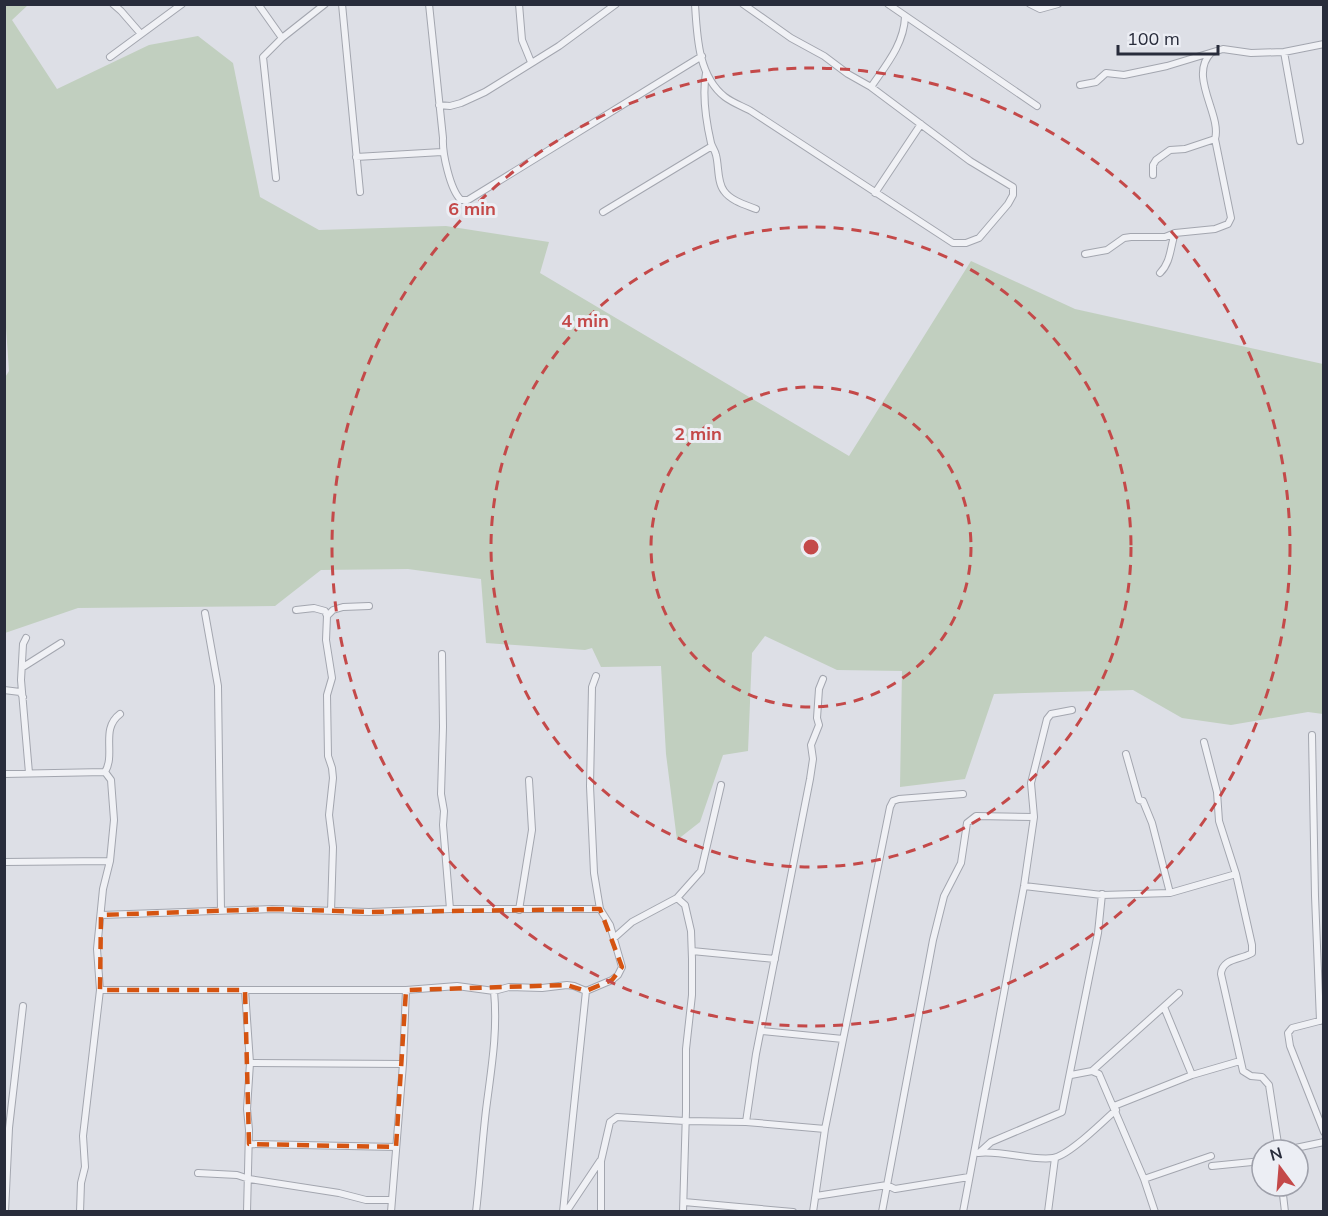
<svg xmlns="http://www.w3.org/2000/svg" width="1328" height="1216" font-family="Mulish,sans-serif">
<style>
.green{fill:#c1cfbf}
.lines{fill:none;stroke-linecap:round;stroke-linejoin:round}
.minor-casing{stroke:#a3a6af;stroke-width:8}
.minor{stroke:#f0f1f5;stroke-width:6}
.marked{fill:none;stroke:#d55411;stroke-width:4.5;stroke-dasharray:12 8;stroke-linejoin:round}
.ring{fill:none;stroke:#c44949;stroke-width:3;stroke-dasharray:10 8}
.centre{fill:#c44949;stroke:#eceef4;stroke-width:3}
.ring-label{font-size:18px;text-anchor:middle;font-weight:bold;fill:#c44949;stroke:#eceef4;stroke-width:6;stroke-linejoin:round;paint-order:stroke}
</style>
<rect width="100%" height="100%" fill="#dddfe6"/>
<!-- green -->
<path class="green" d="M4,5H28L12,20L57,89L149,45L198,36L233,63L260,197L319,230L446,226L549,242L540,273L849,456L971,261L1075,309L1323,364V714L1308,712L1231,725L1182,718L1133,690L994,694L965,779L900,787L902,671L837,670L765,636L752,653L748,751L723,755L700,822L677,840L666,754L661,666L601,667L592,648L585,650L486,643L481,579L408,569L321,570L275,606L78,608L5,633L4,379L9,371L4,299Z"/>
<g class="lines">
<!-- minor casing -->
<g class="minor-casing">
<path id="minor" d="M113,4L121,11L141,34
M258,4L282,38
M342,4L360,192
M429,4L443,138C442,152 450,190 461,200H468L702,56
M519,4L522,40L531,62
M695,4C697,36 698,76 725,97C733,103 742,106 751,111L953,243H966L979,238L1008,204L1013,195V187L970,161L871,87L848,74L824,56L791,38L743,4
M888,4L1037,106
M1030,4L1040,9L1058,4
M1284,52L1300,141
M110,57L182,4
M706,73C702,95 706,121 711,143C712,147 715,150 716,155C719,166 717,182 724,191C731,201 746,205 756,209
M1080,85L1096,82L1106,73L1124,75L1167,66L1223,49L1251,53L1284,52L1324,44
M871,87C886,65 904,44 905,17
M439,105L450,106L461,103L485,92L559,46L616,4
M356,157L442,152
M1153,175V165L1156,160L1170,150L1185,149L1215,139
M276,178L263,57L282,38L325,4
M875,193L921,124
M603,212L712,146
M1085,254L1107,250L1124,238L1131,237H1165L1175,233L1215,229L1228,224L1231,218L1215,139C1222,115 1188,76 1211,53
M1160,273C1171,262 1170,248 1175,233
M296,610L314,608L325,611L327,616
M205,613L218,686L221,910
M26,638L23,644L21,680L29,773
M442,654L443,727L441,794L444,811L443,825L450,909
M23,667L61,643
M4,690L20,692L23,697
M1312,735L1315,896L1320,1021
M1204,742L1217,792L1219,821L1236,874L1252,945V953C1241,960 1222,958 1221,974L1243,1071L1251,1076L1262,1077L1269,1085L1279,1150
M1126,754L1139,800L1143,801L1152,823L1170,893
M105,772C116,754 100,729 120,714
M4,774L105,772L111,780L114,820L110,861L103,889L97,949L100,990L83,1136L85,1167L81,1183L80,1212
M4,862L110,861
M1024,886L1102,895L1170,893L1236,874
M677,898L685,905L691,931L692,959V995L686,1049V1111L683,1212
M519,910L532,830L529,780
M331,911L333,847L329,815L333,778L332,768L328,756L327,695L332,678L326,640L327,616L333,610L343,607L369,606
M101,915L272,909L369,912L450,909H600
M614,938L632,922L677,898L701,871L721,785
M692,951L775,959
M100,990H406L457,986L494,991L509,987L542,988L567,985L574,986L586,991L612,980L618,975L622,967L610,925L600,909L594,873L590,786L592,687L596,676
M245,990L250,1063L247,1109L249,1130L247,1212
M1164,1007L1192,1075
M1323,1020L1292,1028L1288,1033L1290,1046L1324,1132
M761,1031L843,1039
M250,1063L403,1064
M1092,1071L1099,1074L1144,1179L1155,1212
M1071,1075L1092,1071L1179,993
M1114,1106L1192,1075L1240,1061
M746,1122L756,1054L810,779L813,759L811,745L819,725L817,718L819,689L823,679
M249,1144L396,1147
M1286,1150L1324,1142
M980,1152L991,1142L1062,1112L1098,933L1102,894
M978,1153C1001,1150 1031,1161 1053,1158C1069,1156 1103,1121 1116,1110
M1212,1166L1262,1161
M198,1173L237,1175L249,1179L339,1193L366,1200H392
M1144,1179L1211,1156
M1282,1186L1285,1212
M816,1196L887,1185L895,1189L969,1177
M684,1202L793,1212
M5,1212L9,1128L23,1006
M391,1212L403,1064L406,990
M476,1212C480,1178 482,1144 486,1110C491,1070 498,1032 494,991
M563,1212L586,991
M566,1212L600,1161
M601,1212V1161L610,1122L617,1117L685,1121L746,1122L825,1129
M813,1212L825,1129L890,807L893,801L899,799L963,794
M882,1212L933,940L944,896L961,863L967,823L976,816L1034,817
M963,1212L1024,886L1034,817L1031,783L1047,719L1051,714L1072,710
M1048,1212L1055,1158"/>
</g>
<!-- minor -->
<use href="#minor" class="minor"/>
</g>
<!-- marked area -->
<path class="marked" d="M272,909L369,912L600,909L622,967L612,980L586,991L567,985L406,990L396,1147L249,1144L245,990H100L101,915Z"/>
<!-- distance rings -->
<g class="ring">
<circle cx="811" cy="547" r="160"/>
<circle cx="811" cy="547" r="320"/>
<circle cx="811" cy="547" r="479"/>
</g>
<circle cx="811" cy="547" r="9" class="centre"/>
<g class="ring-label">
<text x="472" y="215">6 min</text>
<text x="585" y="327">4 min</text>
<text x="698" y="440">2 min</text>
</g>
<!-- border -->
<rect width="1328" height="1216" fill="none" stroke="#282c3b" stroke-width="12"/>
<!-- north arrow -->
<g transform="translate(1280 1168) rotate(344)"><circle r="28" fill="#eceef4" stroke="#9ea0aa" stroke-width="1.5"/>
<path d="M0-4.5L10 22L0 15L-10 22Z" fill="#c44949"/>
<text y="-9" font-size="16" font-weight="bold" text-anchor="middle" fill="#282c3b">N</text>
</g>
<!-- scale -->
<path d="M1118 45v9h100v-9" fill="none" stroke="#282c3b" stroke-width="3"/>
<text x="1127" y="45" font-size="18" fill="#282c3b" stroke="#eceef4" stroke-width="4.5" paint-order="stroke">100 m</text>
</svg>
